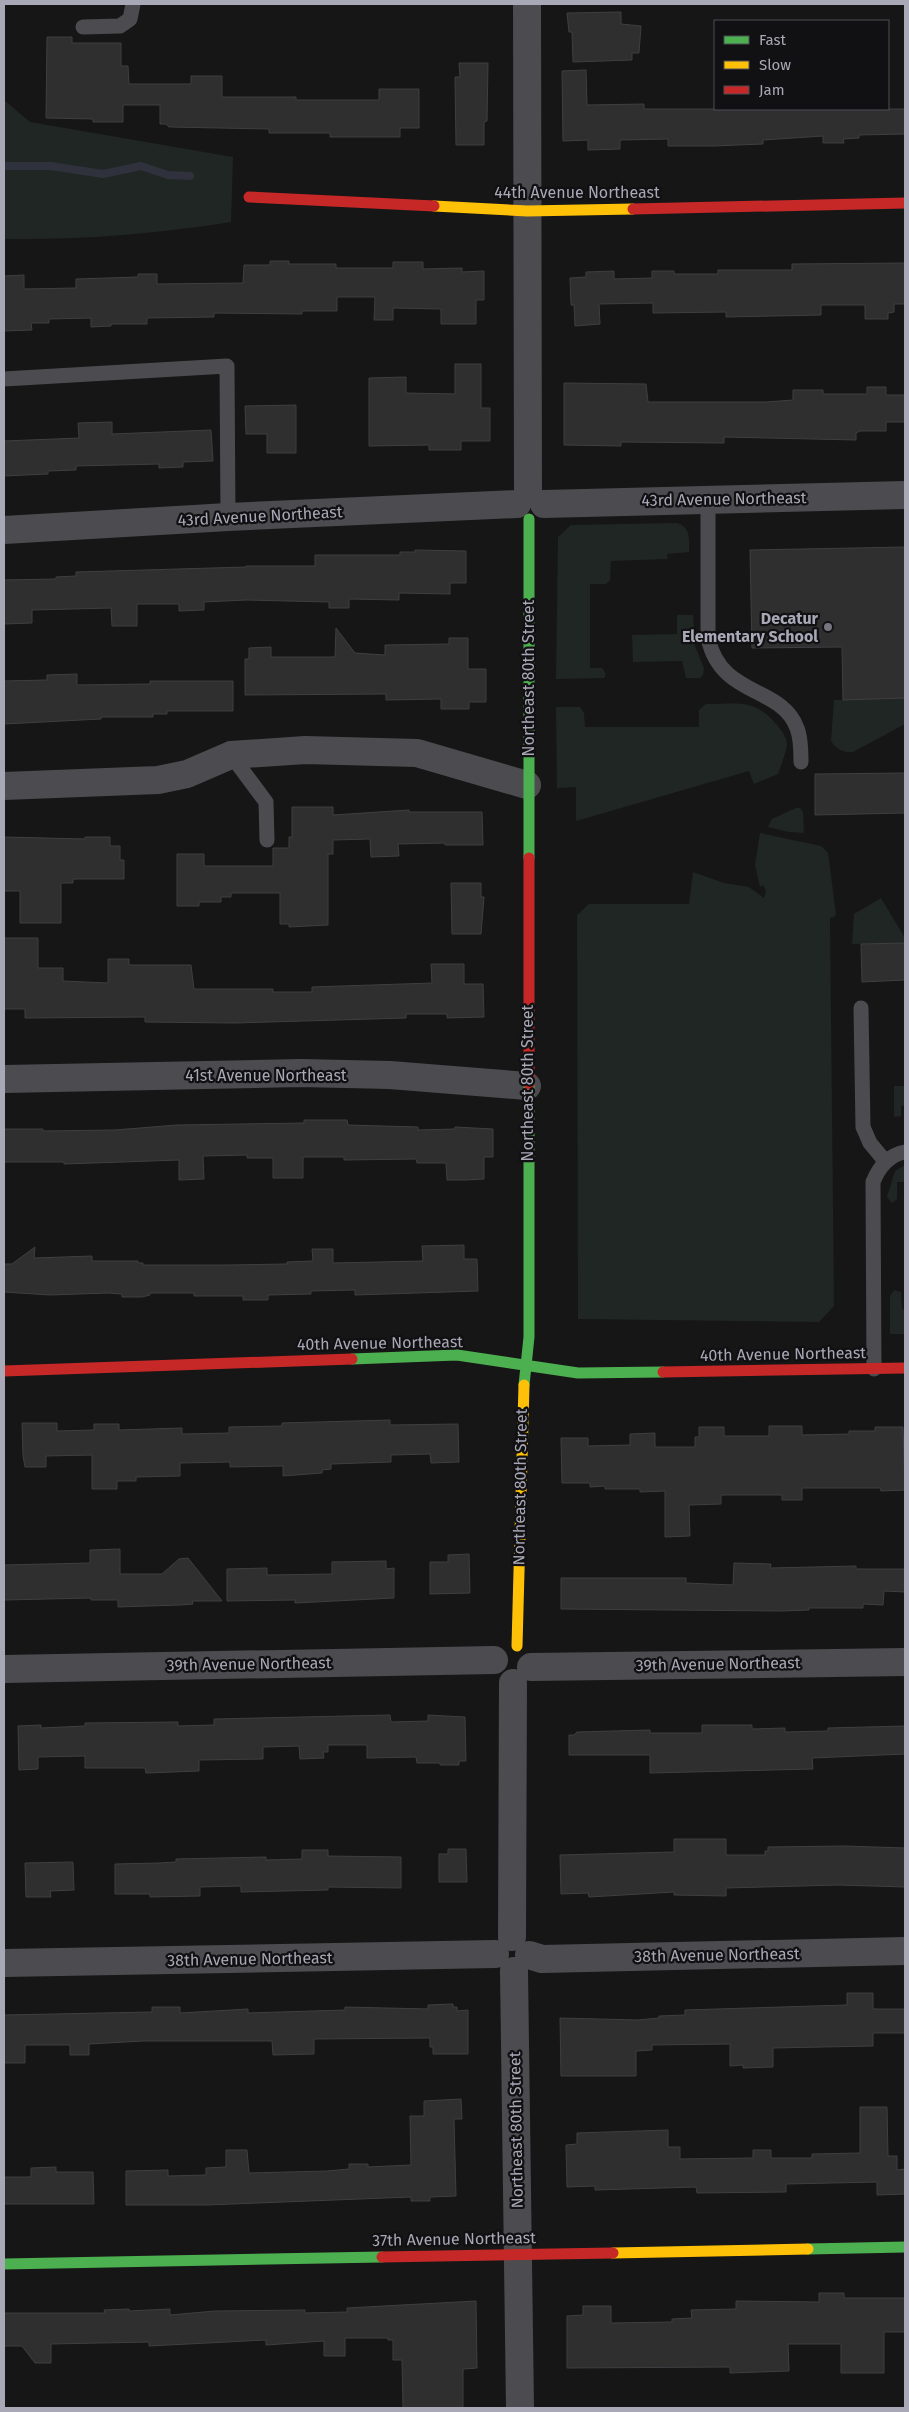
<svg xmlns="http://www.w3.org/2000/svg" width="909" height="2412" font-family="'Fira Sans',sans-serif">
<style>
.green{fill:#202624}
.lines{fill:none;stroke-linecap:round;stroke-linejoin:round}
.stream{stroke:#2f323c;stroke-width:8}
.building{fill:#2f2f30;stroke:#3f3e42}
.lane{stroke:#4c4c50;stroke-width:15}
.street{stroke:#4c4c50;stroke-width:28}
.fast{stroke:#4caf50;stroke-width:11}
.slow{stroke:#ffc107;stroke-width:11}
.jam{stroke:#c62828;stroke-width:11}
.poi-dot{fill:#76757e;stroke:#111012;stroke-width:2}
.labels{text-anchor:middle;dominant-baseline:central;stroke-width:4.5;stroke-linejoin:round;paint-order:stroke}
.street-label{font-size:16px;fill:#a9a8b6;stroke:#111012}
.poi-label{font-size:16px;font-weight:bold;fill:#a9a8b6;stroke:#111012;text-anchor:end}
</style>
<rect width="100%" height="100%" fill="#161616"/>
<!-- green -->
<path class="green" d="M4,100L30,122L233,157L231,222C156,234 80,240 4,239Z
M677,523C691,528 689,538 689,552L667,554L668,559L611,561L610,580L606,584H590V668H602L606,674L604,678L556,679L558,537L571,525Z
M677,615H693L695,646L704,668L703,675L700,678H686L682,661L633,662L632,635L677,634Z
M905,698V724L853,752C844,753 836,749 831,741L834,700Z
M706,704C738,704 755,698 777,725C782,731 787,737 787,745C787,749 780,769 778,774L754,784L749,771L576,821V787L557,788L556,707H580L584,713L585,727H699V710Z
M796,808H800L803,812L804,833L789,832L768,827L772,819Z
M760,833L821,846L828,853L836,914L834,917L830,918L834,1306L819,1322L578,1319L577,915L589,904H689L693,872L724,883L749,887L764,898L766,891L763,885L760,887L755,865Z
M881,898L905,938V943L852,944L854,914Z
M894,1086H905V1105L901,1106V1116L894,1117Z
M905,1165V1182H897V1199L892,1203L887,1197L895,1171Z
M894,1290L901,1292L902,1309L905,1310V1334H890V1296Z"/>
<g class="lines">
<!-- stream -->
<path class="stream" d="M4,166H51L103,174L141,166L168,175L190,176"/>
</g>
<!-- building -->
<path class="building" d="M621,12V24L641,26L639,53H632V60L573,62L572,32H569L567,13Z
M47,37H72V43H121V66H128L129,84H191V76H222V97H296V100H379V89H419V128H400V137H330V133H269V129L169,127L166,124H160V105H123V122H93V119L46,118Z
M459,63H488L487,121L484,122V145H456L455,77H460Z
M586,70L587,105L644,104V109H905V134L859,135V138L843,139L844,143H823V136L763,140V144L714,146H668V139L620,140V149L588,150V140L563,141L562,71Z
M270,261H289V264H336V268H393V262H423V269L462,268V272L484,271V300H476V324H441V309L393,308V320H374L375,297H337V311H302V314L214,313V317L147,318V324H111V326L91,327V318L49,319V323H31L32,330L4,331V276L24,275V289L76,288V279L138,277V274H157V284L243,283L244,265H270Z
M905,263V304H894V312L888,313V319H865V305H821V315L726,317V312L653,313V303L599,304L600,324L575,326L574,305H571L570,278L586,277V272L614,271V279L652,278V271H674V274H718V270H792V264Z
M455,364H481V408H490V441H461V450H429V445L369,446V378L406,377V393L455,394Z
M564,383L646,384L648,402H766L793,400V390H823V394H867V387H886V395H905V422H886V431H860L856,433V440L724,437V443L621,442V446L564,445Z
M296,405V453H267V434H246L245,406Z
M112,422V434L211,430L213,461L183,462V467L159,468V464L76,466V470L48,471V474L4,476V441L79,438L78,423Z
M905,547V698L843,700L842,647L752,648L750,550Z
M415,550L466,551V583H450V594L399,593V600L349,599V608H329V602L246,600L204,602V610L179,611V604H137V626H112L111,608L32,610V623L4,624V580L56,579V577L76,576V572L246,567V566H315V555H400V552H415Z
M336,628L355,653L385,655V645L449,644V638H468V669H486V702H469V709H441V699L386,700V694L245,695V659H249V648L271,647V657H335Z
M77,674V685L150,684V681H233V711H167V714H153V717H101V719L4,724V681L47,680V675Z
M905,773V813L815,815V774Z
M292,807H333V815L409,810V812H482L483,845H445V843L398,844L399,856L371,857L370,839L333,840V854H328V925L289,927V924H280V893H231V897H221V902H199V906H177V854H204V866H273V848H289V837H292Z
M4,837L85,839V837H110V846H120V860H124V879H73V883H61V923H20V891H4Z
M451,883H481V897H484L481,934H452Z
M4,938H38V968H63V981L108,983V959H129V965H191L194,989H273V992H312V987L432,983L431,964H464V984H483L484,1017L447,1018V1014H406V1018L235,1023L145,1022V1017L25,1018V1009H4Z
M905,943V980L862,982L861,944Z
M304,1120H347L348,1125L418,1127V1130L455,1129V1127L493,1129V1157H484V1179L466,1180H447L446,1163H417L416,1159L344,1160V1157H303V1178H273V1158H247V1155L203,1156L204,1179L179,1180V1160L64,1164V1162H4V1129H43V1131L115,1130L177,1125L304,1123Z
M464,1245V1259H477L478,1291L355,1295V1290L311,1291V1294L268,1295V1300H243V1296H194V1293H150V1295L142,1297H122V1294L108,1293L50,1295L4,1292V1264H12L35,1247L34,1258L92,1256V1261H138V1263H143V1265H228L287,1264V1262L313,1261L312,1249H333V1263L423,1261L422,1246Z
M390,1420V1425L458,1424L459,1462L431,1463L430,1454L391,1455V1462L331,1464V1469L322,1470V1473L283,1476V1466L230,1467V1462L180,1463V1476L136,1477V1481H117V1489H92V1455L46,1456V1467H25L23,1456L22,1423H57V1431L94,1430V1424H119V1430L182,1428V1434L229,1433V1427L282,1426V1423Z
M769,1426H802V1435L849,1434V1431H875V1427H903L905,1490L881,1491L880,1488H802V1500H782V1495H721V1504L689,1505L690,1536L665,1537V1491L640,1492V1489H605V1486L590,1487V1483H562L561,1438H588V1446L630,1445V1434L655,1433V1447H695V1437H699V1427H724V1436H769Z
M120,1549V1574H162L179,1559L188,1558L222,1601H192L193,1604L180,1605L118,1607V1600H91V1598L4,1600V1565L90,1563V1550Z
M469,1554L470,1593L430,1594V1562H448V1555Z
M386,1561V1569L394,1568V1598L295,1603V1600L227,1601V1569L267,1568V1575L332,1574V1562Z
M734,1563L771,1564L770,1568L856,1566V1569H905V1592L884,1591L883,1605L863,1604V1608H809V1610L780,1611L561,1609V1578H686V1583L733,1585Z
M390,1715L391,1722L428,1721V1715L465,1717L466,1761H459V1765H440V1763H417L416,1757L367,1758V1745H328V1752H323L324,1758L300,1759L299,1746L263,1747V1759L199,1760V1771L146,1773L145,1768H85V1756L38,1757V1769L19,1770L18,1726L41,1725V1728L85,1726V1723L178,1722V1726L214,1725V1719Z
M702,1725H752V1729L785,1728V1732L828,1731V1728L905,1726V1754L812,1758L813,1769L650,1773V1755H569V1735H574L577,1732L650,1730V1733H702Z
M674,1839H726V1855H765V1851H768V1847L844,1846L905,1848V1887L838,1885L726,1888V1896L674,1895V1892L589,1897L588,1893L561,1894L560,1855L674,1852Z
M448,1849H466L467,1882H439V1854H448Z
M302,1850H328V1856L401,1857V1888L328,1887V1890L241,1892V1886L200,1887V1896L150,1897V1894H115V1864L159,1863L176,1862V1859L266,1857V1860L302,1859Z
M73,1862L74,1890L50,1891L51,1897H26L25,1863Z
M847,1993H873V2009H905V2033H873V2046L773,2048V2067L743,2068V2065L730,2066V2044L652,2045V2050L636,2051V2076H561L560,2018L638,2020L659,2018V2016L685,2015V2010L847,2005Z
M453,2004V2007H457V2011L468,2010V2054H433V2047H430V2038L314,2039V2054L273,2055L272,2041H143L89,2044V2055H70V2045H25V2063H4V2015L152,2012V2007H180V2013L248,2009V2013L345,2010V2007L428,2009V2005Z
M461,2099L462,2119H454L456,2196L430,2197V2201H411V2197L207,2205H126V2171L168,2170V2176L206,2175V2168L226,2167V2150H247L249,2173L327,2171L349,2169V2164H368V2167L411,2165L410,2116H424V2101Z
M860,2107H887L888,2156H897V2170L905,2169V2194L877,2195V2182L786,2184V2192L697,2193L696,2187L595,2190V2186L567,2187L566,2145L577,2144V2133L668,2130V2147H680V2159L753,2158V2150H771V2158H812V2154L860,2153Z
M56,2167V2172H93L94,2204H4V2177H31V2168Z
M819,2293H844V2298H905V2332H884V2373H841V2344H788L789,2371L730,2373V2367L567,2368V2316L583,2315V2306H611V2323L672,2322V2319L692,2318L691,2310L736,2309V2301L819,2302Z
M476,2301L477,2368L463,2369V2408H403L402,2360H393V2340H388V2338H345V2356H324V2341L266,2345V2340L149,2346V2342L51,2344V2363H35L22,2346H4V2313H105L104,2310L129,2309V2311L170,2309V2315L215,2311L305,2310V2313L347,2312V2308Z"/>
<g class="lines">
<!-- lane -->
<path class="lane" d="M83,27L120,26L130,19L133,4
M4,379L227,366L228,517
M708,499V638C721,698 781,685 797,728C801,738 801,751 801,762
M231,755L266,802L267,840
M861,1008L863,1127L870,1143L885,1161
M874,1369L873,1182C879,1167 889,1155 905,1152"/>
<!-- street -->
<path class="street" d="M527,4L528,491
M544,504L905,495
M4,530L228,517L517,504
M4,786L158,780L187,774L231,755L305,750L417,753L527,785
M4,1079L301,1073L390,1075L527,1086
M531,1667L905,1662
M4,1669L494,1660
M512,1937L513,1683
M529,1955L542,1959L905,1951
M4,1963L495,1954
M514,1971L520,2408"/>
<!-- fast -->
<path class="fast" d="M529,519V858
M352,1359L457,1355L578,1373L663,1372
M524,1385L529,1337V1084
M808,2249L905,2247
M4,2264L382,2257"/>
<!-- slow -->
<path class="slow" d="M434,206L527,211L633,209
M517,1646L524,1385
M613,2253L808,2249"/>
<!-- jam -->
<path class="jam" d="M249,197L434,206
M633,209L905,203
M529,858V1084
M4,1371L352,1359
M663,1372L905,1368
M382,2257L613,2253"/>
</g>
<!-- markers -->
<circle class="poi-dot" cx="828" cy="627" r="5"/>
<g class="labels">
<!-- street labels -->
<g class="street-label">
<text x="577" y="192">44th Avenue Northeast</text>
<text transform="translate(724 499) rotate(-1)">43rd Avenue Northeast</text>
<text transform="translate(260 516) rotate(-3)">43rd Avenue Northeast</text>
<text transform="translate(528 678) rotate(-90)">Northeast 80th Street</text>
<text x="266" y="1075">41st Avenue Northeast</text>
<text transform="translate(527 1083) rotate(-90)">Northeast 80th Street</text>
<text transform="translate(380 1343) rotate(-1)">40th Avenue Northeast</text>
<text transform="translate(783 1354) rotate(-1)">40th Avenue Northeast</text>
<text transform="translate(520 1487) rotate(-89)">Northeast 80th Street</text>
<text transform="translate(249 1664) rotate(-1)">39th Avenue Northeast</text>
<text transform="translate(718 1664) rotate(-1)">39th Avenue Northeast</text>
<text transform="translate(717 1955) rotate(-1)">38th Avenue Northeast</text>
<text transform="translate(250 1959) rotate(-1)">38th Avenue Northeast</text>
<text transform="translate(516 2130) rotate(-91)">Northeast 80th Street</text>
<text transform="translate(454 2239) rotate(-1)">37th Avenue Northeast</text>
</g>
<!-- poi labels -->
<g class="poi-label">
<text x="818" y="618">Decatur<tspan x="818" dy="18">Elementary School</tspan></text>
</g>
</g>
<!-- border -->
<rect width="909" height="2412" fill="none" stroke="#a9a8b6" stroke-width="10"/>
<!-- legend -->
<rect x="714" y="20" width="175" height="90" fill="#111012" stroke="#4e4d54"/>
<rect x="724" y="36" width="25" height="8" fill="#4caf50" stroke="#4e4d54"/>
<text x="759" y="45" font-size="15" fill="#a9a8b6">Fast</text>
<rect x="724" y="61" width="25" height="8" fill="#ffc107" stroke="#4e4d54"/>
<text x="759" y="70" font-size="15" fill="#a9a8b6">Slow</text>
<rect x="724" y="86" width="25" height="8" fill="#c62828" stroke="#4e4d54"/>
<text x="759" y="95" font-size="15" fill="#a9a8b6">Jam</text>
</svg>
